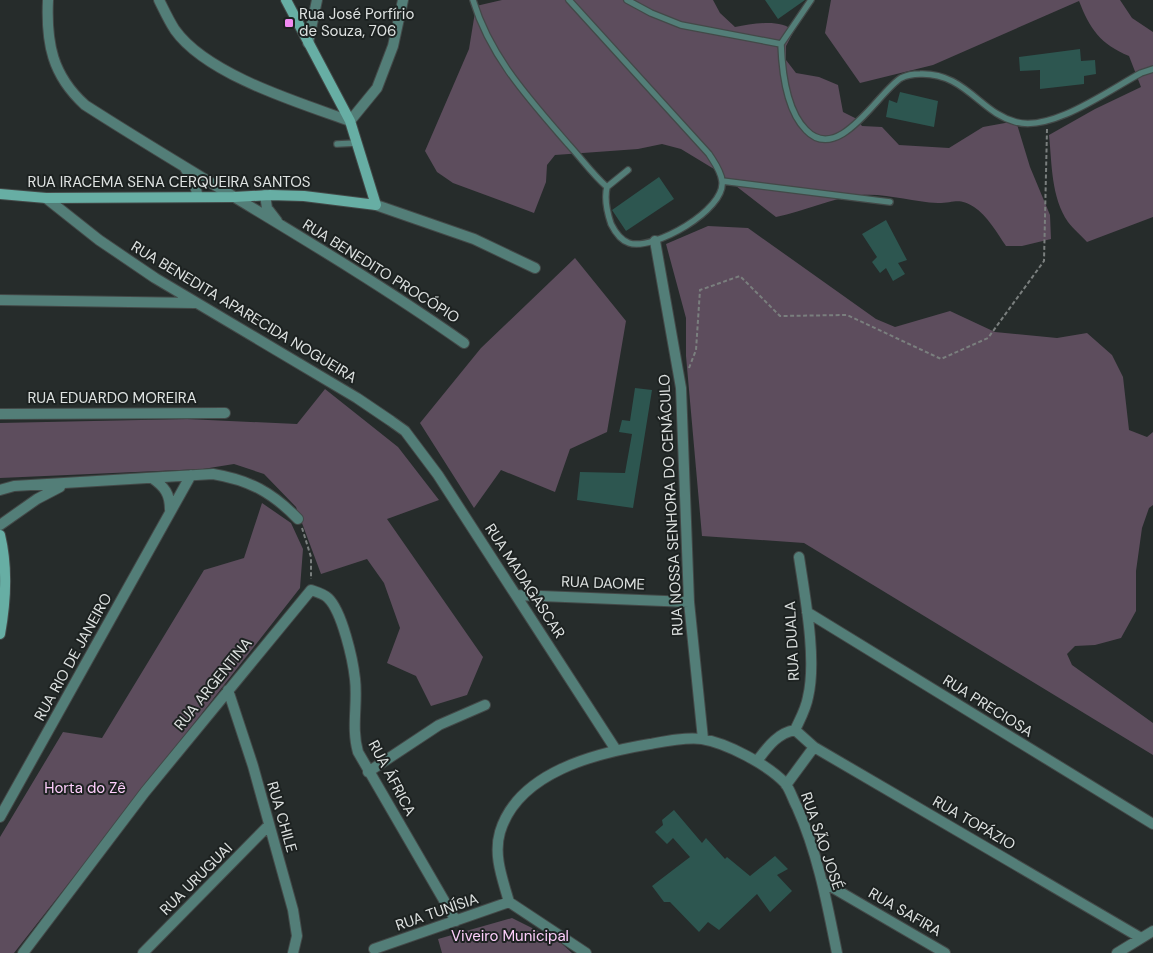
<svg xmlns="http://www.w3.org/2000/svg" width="1153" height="953" font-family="'DM Sans',sans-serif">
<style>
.green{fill:#5d4d5d}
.building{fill:#2d5650}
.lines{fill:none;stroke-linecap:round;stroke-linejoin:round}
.service-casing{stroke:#434948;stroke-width:8}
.minor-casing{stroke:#434948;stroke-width:12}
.secondary-casing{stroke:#434948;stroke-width:12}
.path{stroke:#7a7f7e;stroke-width:2;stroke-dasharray:4 2.5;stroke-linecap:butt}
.service{stroke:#537e78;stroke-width:5.5}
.minor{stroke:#537e78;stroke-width:10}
.secondary{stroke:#67aea4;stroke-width:10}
.poi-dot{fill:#f28af2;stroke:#1d2221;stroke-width:2}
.labels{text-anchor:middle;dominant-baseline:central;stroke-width:4;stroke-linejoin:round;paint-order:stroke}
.poi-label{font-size:15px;fill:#dee2e1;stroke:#1d2221;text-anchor:start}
.street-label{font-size:15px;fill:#dee2e1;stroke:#1d2221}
.park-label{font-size:15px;fill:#fecffc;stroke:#1d2221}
</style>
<rect width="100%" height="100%" fill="#262c2b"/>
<!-- green -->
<path class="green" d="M502,0H713L720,13L735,27C753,24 780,18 794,31L786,46V60L796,73L819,77L838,85L843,112L857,119L862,126L882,127L899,145L949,148L983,127L1016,121L1030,167L1050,215L1051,239L1022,246H1006C997,233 987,215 974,207C959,197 954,203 938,203C912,202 887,193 861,195C831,198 805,211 776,217L714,169L681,149L662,144L638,149L555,155L547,165L546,182L534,213L453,183L437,172L425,151L469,49L476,6Z
M831,0H1120L1132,18L1153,32V217L1087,242C1081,235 1073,229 1068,222C1051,197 1052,164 1049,135L1095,109L1141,87L1129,56C1100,44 1090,29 1079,1L933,65L860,83L825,33Z
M708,226L748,228L876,319L895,327L950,311L995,332L1057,338L1087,333L1112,355L1123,377L1129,430L1147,437L1153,432V505L1149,508L1142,528L1136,571V611L1121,638L1095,645L1075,646L1067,654L1072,665L1153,723V755L804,543L702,536L686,356V318L666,244Z
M575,258L626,321L607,432L570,449L555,492L501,470L474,508L420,423L481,348Z
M325,389L398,447L439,500L387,519L483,657L467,695L431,706L416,676L387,663L400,628L384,583L367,559L321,574L296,507L264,474L234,464L203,469L0,478V423L187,419L297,424Z
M262,503L291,523L303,549L300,588L14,953H0V837L63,732L102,738L204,570L244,558Z
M512,918L560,942L572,953H442L438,939Z"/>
<!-- building -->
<path class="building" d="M765,0H805L778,19Z
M1080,49L1081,61L1095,60L1096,74L1084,76V84L1040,89V70L1020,71L1019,57Z
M900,92L938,101L934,127L886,117L889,100L897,103Z
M659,177L674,199L626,231L612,210Z
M886,220L907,260L898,263L905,274L893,281L886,268L880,273L872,262L877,257L862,234Z
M635,388L652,390L633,508L577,500L580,472L625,473L632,434L619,432L622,420L630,421Z
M674,810L702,843L706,838L725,859L727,857L750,876L775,856L788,869L777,875L792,891L770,912L757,894L719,930L708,922L699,932L670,902H664L652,886L690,857L673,838L667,844L655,832L663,825L662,820Z"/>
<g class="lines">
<!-- service casing -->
<g class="service-casing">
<path id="service" d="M473,0C490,57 530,100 568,144C581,158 593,175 607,187C604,199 607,212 611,224C615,232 620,240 629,243C653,251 726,210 722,181C721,171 714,162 709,154L569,0
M627,0L651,13L681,25L781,44C782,71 786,110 806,130C839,165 879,91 901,78C907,75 913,74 920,74C945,73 961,85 980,101C991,110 1001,118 1016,122C1052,132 1109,90 1141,73L1153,69
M781,44L811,0
M337,144L357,143
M722,181L890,202
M607,187L628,170"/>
</g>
<!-- minor casing -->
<g class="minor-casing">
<path id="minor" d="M48,0C46,43 52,75 85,105C211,186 342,257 464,343
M159,0C164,10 169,21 175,30C207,75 300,103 350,121L377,88L393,46L403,0
M308,43L317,0
M185,168L194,182L198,197
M265,195L267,208L277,221
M46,198L99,240L155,278L357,398L391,421L405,431L438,475L616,750
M376,205L474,239L535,268
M655,241L681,388L689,602L703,739
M0,300L194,303
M0,414L225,413
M152,478C165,487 170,494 170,510
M0,490L14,486L213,474C249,480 272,492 298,519
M0,525L37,499L60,487
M516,595L689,602
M807,612L1153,824
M228,690L253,766L293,910L297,936L293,953
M795,730L814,747L1141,938
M795,730C800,719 806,709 808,697C817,659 805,597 799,557
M757,761C767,748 777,733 795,730
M368,772L439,725L485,705
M786,785L814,747
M0,817L191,475
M823,882L945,953
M374,949L509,902
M23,953L145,792L311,590C317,592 324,594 328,598C342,611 353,660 355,679C358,703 351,728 358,752L456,921
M143,953L269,825
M586,953L509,902C503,880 493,856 500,832C518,772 596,753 650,744C666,741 685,737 702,739C727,743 768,765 785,783C790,789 793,800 797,807C818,854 827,903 837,953
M1117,953L1153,931"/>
</g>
<!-- secondary casing -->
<g class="secondary-casing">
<path id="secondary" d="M0,194L46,198L234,197L270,195L304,196L376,205L350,121L286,0
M0,535C8,568 6,601 0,634"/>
</g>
<!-- path -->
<path class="path" d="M689,368L696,350L700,290L740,276L780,316L847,315L941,359L988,338L1044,261L1047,129
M302,528L311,557V579"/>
<!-- service -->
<use href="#service" class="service"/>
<!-- minor -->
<use href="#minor" class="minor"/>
<!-- secondary -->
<use href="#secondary" class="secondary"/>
</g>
<!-- markers -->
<rect class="poi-dot" x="284" y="18" width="10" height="10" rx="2.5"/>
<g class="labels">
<!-- poi labels -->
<g class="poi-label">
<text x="299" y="14">Rua José Porfírio<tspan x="299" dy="17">de Souza, 706</tspan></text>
</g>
<!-- street labels -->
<g class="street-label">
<text x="169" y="182">RUA IRACEMA SENA CERQUEIRA SANTOS</text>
<text transform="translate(381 271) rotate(32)">RUA BENEDITO PROCÓPIO</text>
<text transform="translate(244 312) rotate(31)">RUA BENEDITA APARECIDA NOGUEIRA</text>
<text x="112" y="398">RUA EDUARDO MOREIRA</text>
<text transform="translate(671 505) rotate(-93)">RUA NOSSA SENHORA DO CENÁCULO</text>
<text transform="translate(525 581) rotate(57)">RUA MADAGASCAR</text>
<text transform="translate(603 583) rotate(2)">RUA DAOME</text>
<text transform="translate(792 641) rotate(-93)">RUA DUALA</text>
<text transform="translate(73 657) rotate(-61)">RUA RIO DE JANEIRO</text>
<text transform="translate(213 684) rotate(-51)">RUA ARGENTINA</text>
<text transform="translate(988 706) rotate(32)">RUA PRECIOSA</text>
<text transform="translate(392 778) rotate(62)">RUA ÁFRICA</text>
<text transform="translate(282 817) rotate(74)">RUA CHILE</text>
<text transform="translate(974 823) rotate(30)">RUA TOPÁZIO</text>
<text transform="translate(822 841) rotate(71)">RUA SÃO JOSÉ</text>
<text transform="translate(196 879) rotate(-45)">RUA URUGUAI</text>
<text transform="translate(437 912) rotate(-19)">RUA TUNÍSIA</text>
<text transform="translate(905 912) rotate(30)">RUA SAFIRA</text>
</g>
<!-- park labels -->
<g class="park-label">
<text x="85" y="788">Horta do Zê</text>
<text x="510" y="936">Viveiro Municipal</text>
</g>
</g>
</svg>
